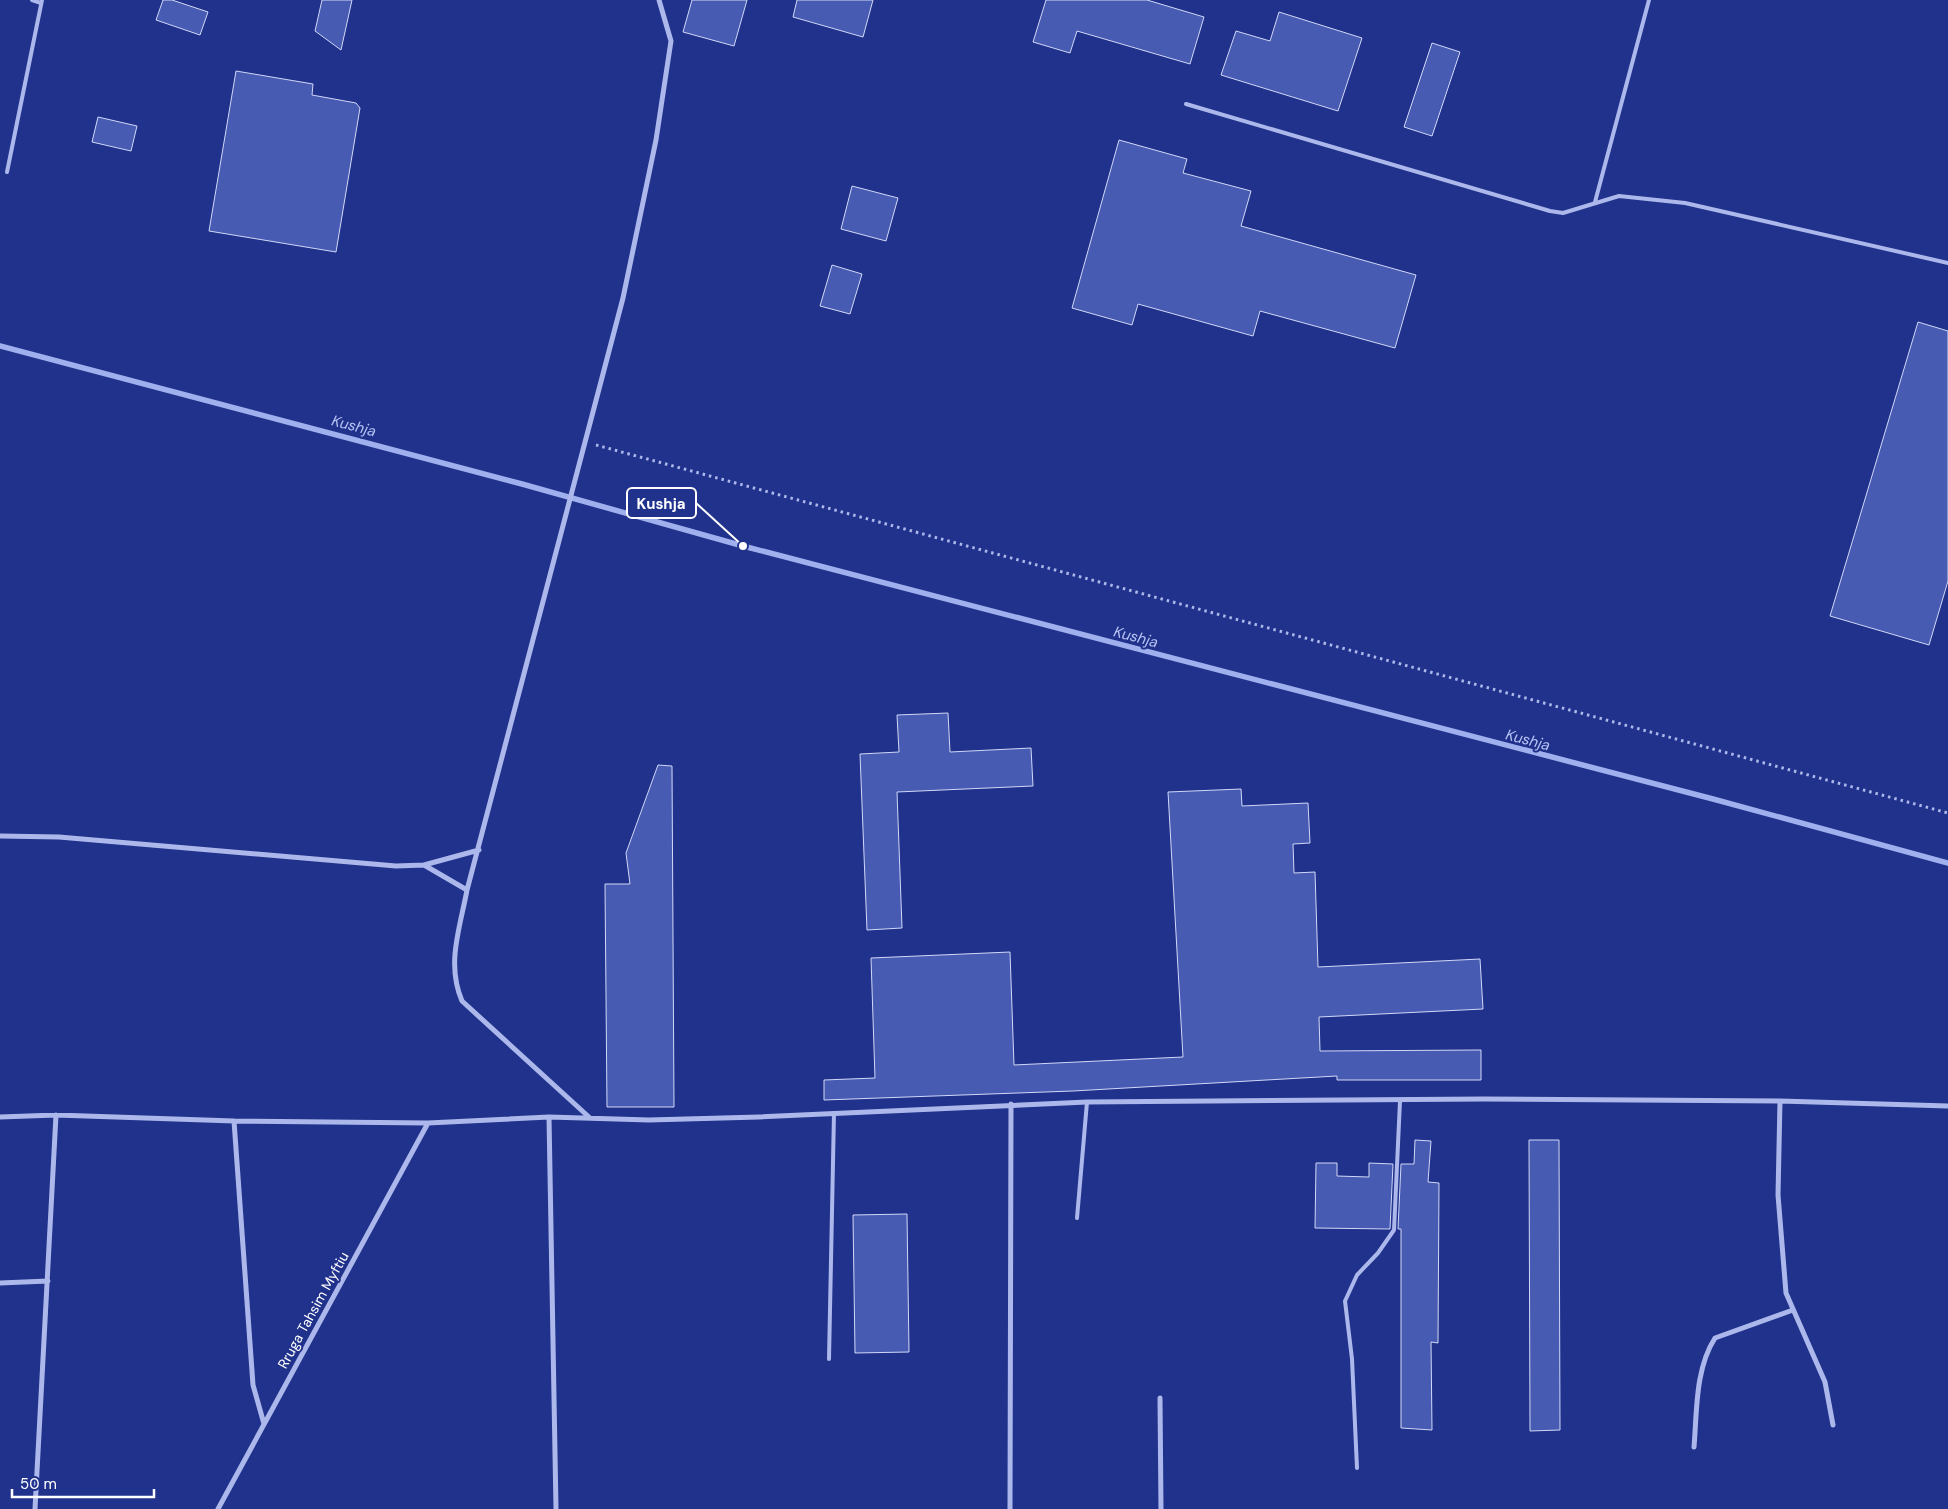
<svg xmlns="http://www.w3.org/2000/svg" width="1948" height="1509" font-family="'DM Sans',sans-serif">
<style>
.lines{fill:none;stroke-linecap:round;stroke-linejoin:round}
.stream{stroke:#a0afed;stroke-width:5.5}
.building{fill:#485bb2;stroke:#d1d8f8}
.path{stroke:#acb8eb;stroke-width:3;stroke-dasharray:2.5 4;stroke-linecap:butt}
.lane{stroke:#acb8eb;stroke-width:4}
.street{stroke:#acb8eb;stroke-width:5}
.labels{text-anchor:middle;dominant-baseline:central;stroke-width:4;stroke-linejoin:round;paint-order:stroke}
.street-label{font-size:14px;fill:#fff;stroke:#20328b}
.water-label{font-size:15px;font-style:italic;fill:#b8c3f3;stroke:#20328b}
.leader{fill:none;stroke:#fff;stroke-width:2}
.callout-dot{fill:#fff;stroke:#20328b;stroke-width:2}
.callout{fill:#20328b;stroke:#fff;stroke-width:2}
.callout-label{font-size:15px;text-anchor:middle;font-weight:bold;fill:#fff}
</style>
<rect width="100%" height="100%" fill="#20328b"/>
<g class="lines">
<!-- stream -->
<path class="stream" d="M0,346L522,484L743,546L1713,799L1948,863"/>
</g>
<!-- building -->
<path class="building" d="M163,0H172L208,12L200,35L156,20Z
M322,0H352L341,50L315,31Z
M692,0H747L734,46L683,32Z
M797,0H873L863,37L793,17Z
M1046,0H1147L1204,17L1190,64L1077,31L1070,53L1033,42Z
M1279,12L1362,38L1338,111L1221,75L1236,31L1270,41Z
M1432,43L1460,52L1432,136L1404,127Z
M236,71L313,84L312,95L356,103L360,108L336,252L209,231Z
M98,117L137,126L131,151L92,142Z
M1119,140L1187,159L1183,173L1251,191L1241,226L1416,275L1395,348L1260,311L1253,336L1138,304L1132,325L1072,308Z
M852,186L898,198L886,241L841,229Z
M832,265L862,274L850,314L820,306Z
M1918,322L1948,331V581L1929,645L1830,616Z
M948,713L950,752L1031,748L1033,786L897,792L902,928L867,930L860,754L899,752L897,715Z
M658,765L672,766L674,1107H607L605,884H630L626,853Z
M1241,789L1242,806L1308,803L1310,843L1293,844L1294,873L1315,872L1318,967L1480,959L1483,1009L1319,1017L1320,1051L1481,1050V1080H1337V1076L1073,1091L824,1100V1080L875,1078L871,958L1010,952L1014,1065L1183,1057L1168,792Z
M1415,1140L1431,1141L1428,1182L1439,1183L1438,1343L1431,1342L1432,1430L1401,1428V1229H1398L1401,1164H1414Z
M1529,1140H1559L1560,1430L1530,1431Z
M1316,1163H1337V1176L1369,1177V1163L1393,1164L1390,1229L1315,1228Z
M907,1214L909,1352L855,1353L853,1215Z"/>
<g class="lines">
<!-- path -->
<path class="path" d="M596,445L1948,813"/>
<!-- lane -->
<path class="lane" d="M32,0L41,3
M1186,104L1550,211L1563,213L1619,196L1685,203L1948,263
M7,172L42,0
M1595,202L1649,0
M1077,1218L1087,1102
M829,1359L834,1113
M1357,1468L1352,1359L1345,1301L1357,1275L1378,1253L1394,1230L1400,1101"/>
<!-- street -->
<path class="street" d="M0,836L59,837L396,866L424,865L467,890
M424,865L479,850
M1780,1101L1778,1195L1786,1293L1825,1382L1833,1425
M0,1117L56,1115L234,1121L428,1123L549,1117L649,1120L759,1117L1087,1102L1484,1099L1780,1101L1948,1106
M549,1117L556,1509
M590,1118L462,1001C446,964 460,928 467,890L623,298L656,140L671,41L659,0
M234,1121L253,1385L264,1424
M0,1283L48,1281
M1160,1398L1161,1509
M1694,1447C1697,1412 1695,1369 1715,1338L1793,1310
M35,1509L56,1115
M218,1509L428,1123
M1010,1509L1011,1104"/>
</g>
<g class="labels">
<!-- street labels -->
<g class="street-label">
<text transform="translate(313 1310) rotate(-61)">Rruga Tahsim Myftiu</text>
</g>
<!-- water labels -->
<g class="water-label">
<text transform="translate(354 426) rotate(15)">Kushja</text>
<text transform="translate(1136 637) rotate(15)">Kushja</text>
<text transform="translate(1528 740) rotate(15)">Kushja</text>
</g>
</g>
<!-- callouts -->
<path class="leader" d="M743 546L696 503"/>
<circle class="callout-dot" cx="743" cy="546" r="5"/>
<rect class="callout" x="627" y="488" width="69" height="30" rx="5"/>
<g class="callout-label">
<text x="661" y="509">Kushja</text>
</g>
<!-- scale -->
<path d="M12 1489v8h142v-8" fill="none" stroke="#ffffff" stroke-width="2.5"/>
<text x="20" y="1489" font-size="15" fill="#ffffff" stroke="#20328b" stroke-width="4" paint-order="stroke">50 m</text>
</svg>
